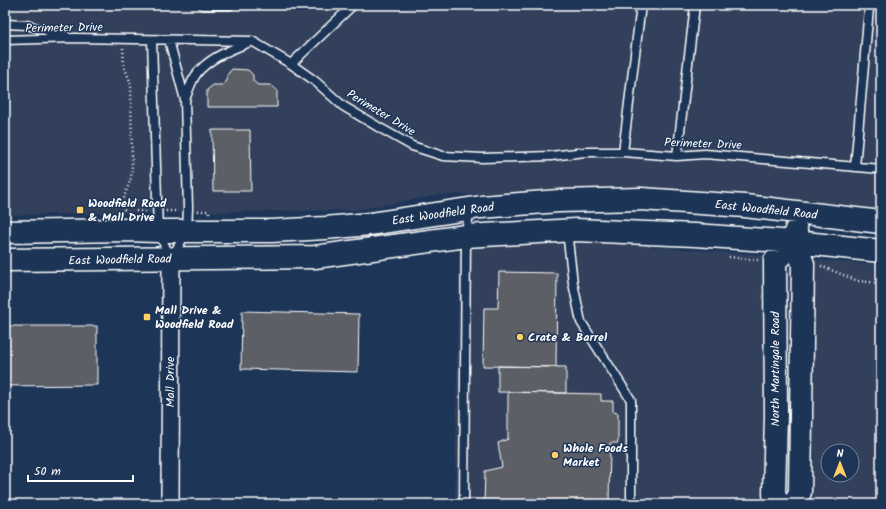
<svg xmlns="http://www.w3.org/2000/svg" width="886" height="509" font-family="Kalam,sans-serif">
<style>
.built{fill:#30415c;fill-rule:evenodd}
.building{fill:#5c5e66;stroke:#fff}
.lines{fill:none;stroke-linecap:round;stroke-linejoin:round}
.lane-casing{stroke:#fff;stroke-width:11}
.street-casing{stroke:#fff;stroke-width:20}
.secondary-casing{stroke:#fff;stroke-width:25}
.path{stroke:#fff;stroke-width:2.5;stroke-dasharray:1 3;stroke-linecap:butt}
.lane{stroke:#1d3557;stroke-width:8}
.street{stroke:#1d3557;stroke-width:17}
.secondary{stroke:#1d3557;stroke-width:22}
.poi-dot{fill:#ffd166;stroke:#1d3557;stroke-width:1.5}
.labels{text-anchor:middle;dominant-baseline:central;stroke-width:3;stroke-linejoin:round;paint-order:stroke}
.street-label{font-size:12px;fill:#fff;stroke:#1d3557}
.poi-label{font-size:12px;font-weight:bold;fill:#fff;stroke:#1d3557;text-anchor:start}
</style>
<rect width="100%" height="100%" fill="#1d3557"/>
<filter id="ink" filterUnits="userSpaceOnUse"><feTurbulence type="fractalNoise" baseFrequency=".025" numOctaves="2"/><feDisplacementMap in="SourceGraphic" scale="8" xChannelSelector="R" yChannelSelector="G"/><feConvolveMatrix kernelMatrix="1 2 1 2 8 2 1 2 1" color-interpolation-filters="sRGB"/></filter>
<g filter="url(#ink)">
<!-- built -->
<path class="built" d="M5,5H881V215L649,189L438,195L355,210L5,215Z
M459,231L881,265V504H455ZM828,451H852V475H828Z"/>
<!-- building -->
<path class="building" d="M232,69L248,70L253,75V81L258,85H271L277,90V107H207V90L213,85H222L227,81V75Z
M212,130H250L251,191H213Z
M499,272L557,273L556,367L483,366L484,308H498Z
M242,311L359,314L358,372L241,369Z
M5,326H97V385L5,386Z
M498,366L566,367V393L498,392Z
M508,392L601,394V401H613V412L618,413V443H610L609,504H484L485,471L502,467L498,443L508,439Z"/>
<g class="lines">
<!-- lane casing -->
<g class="lane-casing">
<path id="lane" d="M203,5H230
M5,24L27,25L66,36
M5,40L75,38L252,41L291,64L315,81L343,106L380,128L412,146L443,156L482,158L551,156L585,152H623L677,156L705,154L881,169
M152,40L158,231L170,257
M169,40L185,100L188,208L187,231L172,257
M291,64L353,5
M185,100C189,89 193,75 203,67C216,55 233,49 250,42
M623,152L641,5
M677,156L695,5
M855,167L869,8L872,5
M567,231L573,283L581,322L631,400V504
M464,504L466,236L469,211"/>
</g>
<!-- street casing -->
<g class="street-casing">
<path id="street" d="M170,504L171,259"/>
</g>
<!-- secondary casing -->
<g class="secondary-casing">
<path id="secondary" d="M5,232L125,230L158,231H272L325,228L370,224L481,207L559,201L641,199L745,206L881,222
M5,260L315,257L466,236L576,230L695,235L795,242L881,251
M779,504L774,494L776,415L775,261L795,242
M795,504L800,492L803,264L795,242L796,230"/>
</g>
<!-- path -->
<path class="path" d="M123,48L124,66L131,84L132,165L131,178L124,197V212
M136,211H147
M166,211H177
M198,211H209V215
M729,257L758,260
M821,266L858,281L881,283"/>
<!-- lane -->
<use href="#lane" class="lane"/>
<!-- street -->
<use href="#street" class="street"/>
<!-- secondary -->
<use href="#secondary" class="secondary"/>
</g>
</g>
<!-- markers -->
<g class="poi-dot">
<rect x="76" y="206" width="8" height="8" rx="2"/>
<rect x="143" y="313" width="8" height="8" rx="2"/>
<circle cx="520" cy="337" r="4"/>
<circle cx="555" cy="455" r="4"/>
</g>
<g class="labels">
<!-- street labels -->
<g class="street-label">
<text transform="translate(64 28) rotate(-1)">Perimeter Drive</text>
<text transform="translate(381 113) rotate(31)">Perimeter Drive</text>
<text transform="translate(703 144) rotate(2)">Perimeter Drive</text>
<text transform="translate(766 210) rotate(6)">East Woodfield Road</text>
<text transform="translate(443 214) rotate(-8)">East Woodfield Road</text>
<text transform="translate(120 260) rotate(-1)">East Woodfield Road</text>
<text transform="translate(775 369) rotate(-90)">North Martingale Road</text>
<text transform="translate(170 382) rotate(-90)">Mall Drive</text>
</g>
<!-- poi labels -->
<g class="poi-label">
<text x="88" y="203">Woodfield Road<tspan x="88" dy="14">&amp; Mall Drive</tspan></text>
<text x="155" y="310">Mall Drive &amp;<tspan x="155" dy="14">Woodfield Road</tspan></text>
<text x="528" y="337">Crate &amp; Barrel</text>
<text x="563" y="448">Whole Foods<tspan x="563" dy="14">Market</tspan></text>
</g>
</g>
<!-- margin -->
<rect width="886" height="509" fill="none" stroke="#1d3557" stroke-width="20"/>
<rect x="10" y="10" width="866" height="489" fill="none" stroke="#fff" stroke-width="1.5" filter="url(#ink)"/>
<!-- north arrow -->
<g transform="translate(840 463)"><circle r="19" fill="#1d3557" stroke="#77869a"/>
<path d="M0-3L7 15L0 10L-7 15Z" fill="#ffd166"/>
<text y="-6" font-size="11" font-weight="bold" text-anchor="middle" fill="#ffffff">N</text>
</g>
<!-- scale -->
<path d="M28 475v6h105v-6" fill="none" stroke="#ffffff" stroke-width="2"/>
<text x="34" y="475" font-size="12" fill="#ffffff" stroke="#1d3557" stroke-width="3" paint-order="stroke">50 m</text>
</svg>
